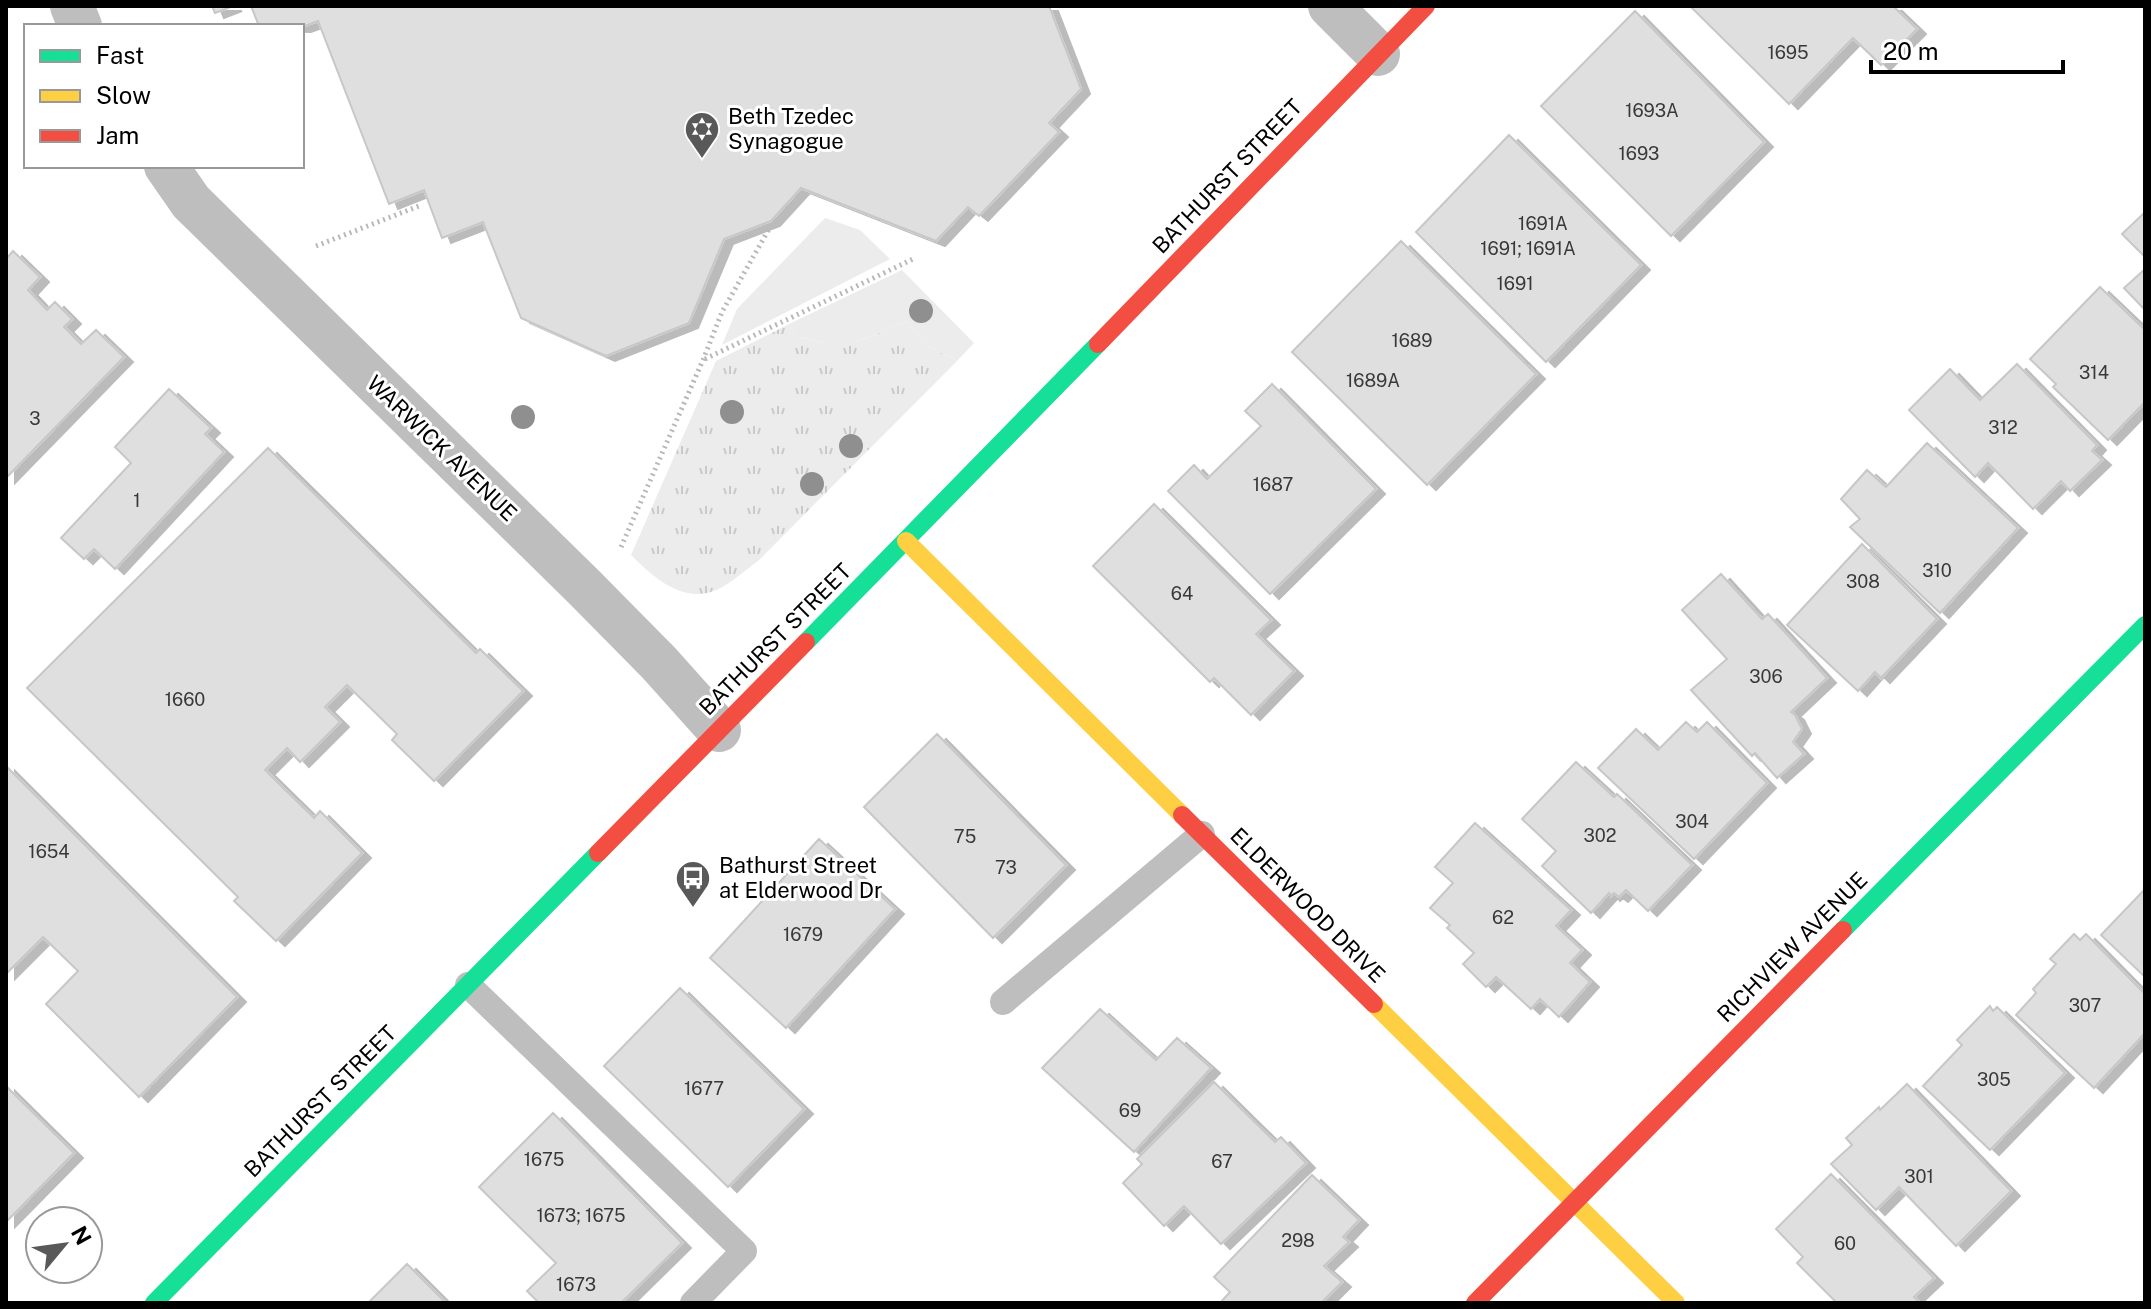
<svg xmlns="http://www.w3.org/2000/svg" width="2151" height="1309" font-family="'Public Sans',sans-serif">
<style>
.grass{fill:url(#grass-tufts)}
.garden{fill:#ececec}
.building{fill:#dfdfdf;stroke:#c7c7c7;stroke-width:2;filter:url(#shadow)}
.lines{fill:none;stroke-linecap:round;stroke-linejoin:round}
.path{stroke:#b9b9b9;stroke-width:5;stroke-dasharray:2 4;stroke-linecap:butt}
.lane{stroke:#bebebe;stroke-width:26}
.street{stroke:#bebebe;stroke-width:44}
.fast{stroke:#16e098;stroke-width:18}
.slow{stroke:#ffcf43;stroke-width:18}
.jam{stroke:#f24e42;stroke-width:18}
.tree{fill:#8f8f8f}
.labels{text-anchor:middle;dominant-baseline:central;stroke-width:6;stroke-linejoin:round;paint-order:stroke}
.number-label{font-size:18px;fill:#383838}
.poi-label{font-size:22px;fill:#000;stroke:#fff;text-anchor:start}
.street-label{font-size:22px;fill:#000;stroke:#fff}
</style>
<defs>
<pattern id="grass-tufts" width="24" height="20" patternUnits="userSpaceOnUse" patternTransform="scale(2)"><rect width="24" height="20" fill="#ececec"/><path d="M3 7l-1-3M5 7V3M7 7l1-3M15 17l-1-3M17 17v-4M19 17l1-3" fill="none" stroke="#c9c9c9"/></pattern>
<filter id="shadow"><feDropShadow dx="9" dy="5" stdDeviation="0" flood-color="#0004"/></filter>
</defs>
<rect width="100%" height="100%" fill="#fff"/>
<!-- grass -->
<path class="grass" d="M907,322L926,345L957,361L759,560C747,569 736,579 724,586C688,608 656,580 631,555L716,361L789,324L795,336L826,343H853Z"/>
<!-- garden -->
<path class="garden" d="M825,218L860,230L890,259L722,345L737,309Z
M902,270L974,343L957,361L926,345L907,322L853,343H826L795,336L789,324Z"/>
<!-- building -->
<path class="building" d="M212,6H233L215,13Z
M251,6H1049L1081,89L1049,123L1059,132L979,216L968,207L936,241L801,188L771,221L724,239L689,323L606,356L521,318L483,222L442,238L424,190L389,204L318,21L302,27L259,26Z
M1690,6H1893L1917,29L1881,65L1853,38L1789,104Z
M1635,11L1764,142L1671,236L1541,106Z
M1509,135L1641,265L1546,362L1416,232Z
M2145,212V257L2122,234Z
M1401,241L1536,374L1427,485L1292,352Z
M13,251L40,277L28,290L47,310L55,302L72,319L64,327L81,344L96,330L124,357L6,478V259Z
M2145,269V310L2124,288Z
M2100,287L2145,330V402L2108,440L2053,387L2056,384L2030,359Z
M2017,364L2097,445L2092,451L2102,460L2070,491L2061,481L2033,509L1988,463L1975,477L1909,410L1950,369L1980,400Z
M1272,384L1376,489L1270,594L1168,491L1194,465L1207,479L1261,426L1245,411Z
M169,389L211,428L205,434L224,452L115,569L94,549L84,559L61,538L131,463L115,447Z
M1927,443L2018,528L1940,613L1850,527L1860,519L1841,499L1867,470L1886,487Z
M268,448L476,653L480,649L523,691L434,781L392,740L397,734L347,685L325,707L340,722L300,762L287,748L265,770L314,818L320,811L362,853L276,941L234,901L238,897L27,688Z
M1154,504L1271,620L1256,634L1294,671L1251,715L1214,678L1210,682L1093,566Z
M1862,544L1937,619L1881,678L1875,672L1858,691L1787,625Z
M1721,574L1762,619L1768,614L1827,678L1791,712L1795,715L1802,729L1793,742L1804,754L1777,778L1755,753L1752,756L1691,690L1727,659L1682,610Z
M1686,722L1697,732L1707,722L1767,783L1694,859L1598,768L1636,729L1658,750Z
M937,734L1066,865L993,938L864,807Z
M1576,762L1614,797L1617,794L1692,865L1648,911L1626,890L1619,897L1614,893L1611,896L1609,893L1591,913L1542,866L1556,851L1522,819Z
M6,766L237,997L139,1097L46,1004L78,971L43,937L6,974Z
M1475,823L1571,910L1556,926L1582,950L1570,963L1590,982L1559,1017L1540,999L1531,1009L1496,977L1486,987L1463,964L1474,953L1447,928L1450,925L1430,908L1453,883L1435,867Z
M819,839L895,909L786,1028L710,958Z
M2145,889V977L2101,935Z
M2074,934L2080,940L2086,934L2145,994V1033L2094,1088L2016,1015L2036,993L2033,989L2056,964L2050,959Z
M680,988L804,1109L728,1187L604,1066Z
M1990,1006L1993,1011L1997,1007L2065,1073L1990,1150L1923,1086L1962,1045L1957,1040Z
M1100,1009L1156,1060L1177,1038L1211,1068L1134,1152L1042,1068Z
M1214,1082L1275,1142L1281,1137L1306,1163L1221,1244L1184,1206L1164,1226L1123,1183L1142,1164L1137,1159Z
M1907,1084L2011,1191L1956,1246L1899,1187L1876,1210L1831,1164L1852,1145L1846,1138L1879,1107L1880,1110Z
M6,1086L74,1153L6,1222Z
M553,1113L682,1243L621,1303H539L527,1291L556,1263L479,1187Z
M1831,1174L1934,1278L1914,1297L1920,1303H1837L1797,1263L1803,1257L1776,1229Z
M1312,1175L1359,1220L1343,1237L1349,1242L1324,1266L1342,1282L1321,1303H1220L1230,1292L1214,1277Z
M407,1264L446,1303H368Z"/>
<g class="lines">
<!-- path -->
<path class="path" d="M316,246L419,206
M705,359L913,259
M621,547L703,360L722,312L769,229"/>
<!-- lane -->
<path class="lane" d="M468,985L744,1251L693,1303
M1003,1002L1202,834"/>
<!-- street -->
<path class="street" d="M72,6L80,26
M1330,6L1378,54
M166,166L191,202L584,587L659,663L719,730"/>
<!-- fast -->
<path class="fast" d="M806,642L1098,344
M1843,930L2145,625
M154,1303L598,853"/>
<!-- slow -->
<path class="slow" d="M906,541L1182,815
M1374,1004L1676,1303"/>
<!-- jam -->
<path class="jam" d="M1098,344L1426,6
M1182,815L1374,1004
M598,853L806,642
M1475,1303L1843,930"/>
</g>
<!-- trees -->
<g class="tree">
<circle cx="921" cy="311" r="12"/>
<circle cx="732" cy="412" r="12"/>
<circle cx="523" cy="417" r="12"/>
<circle cx="851" cy="446" r="12"/>
<circle cx="812" cy="484" r="12"/>
</g>
<!-- icons -->
<defs>
<g id="synagogue-pin" transform="scale(1.8)"><path d="M0 17L-7.5 6A9.5 9.5 0 1 1 7.5 6Z" fill="#595959" stroke="#fff"/><path d="M0-6.5L5.6 3.2H-5.6ZM0 6.5L5.6-3.2H-5.6Z" fill="#fff"/></g>
<g id="bus-pin" transform="scale(1.8)"><path d="M0 17L-7.5 6A9.5 9.5 0 1 1 7.5 6Z" fill="#595959" stroke="#fff"/><path d="M-5-6H5V4H4V6H2V4H-2V6H-4V4H-5ZM-3.5-4V0h7V-4ZM-3.5 1.2v1.5H-2V1.2ZM2 1.2v1.5H3.5V1.2Z" fill="#fff"/></g>
</defs>
<g fill-rule="evenodd">
<use href="#synagogue-pin" x="702" y="129"/>
<use href="#bus-pin" x="693" y="878"/>
</g>
<g class="labels">
<!-- number labels -->
<g class="number-label">
<text x="1788" y="52">1695</text>
<text x="1652" y="110">1693A</text>
<text x="1639" y="153">1693</text>
<text x="1543" y="223">1691A</text>
<text x="1528" y="248">1691; 1691A</text>
<text x="1515" y="283">1691</text>
<text x="1412" y="340">1689</text>
<text x="2094" y="372">314</text>
<text x="1373" y="380">1689A</text>
<text x="35" y="418">3</text>
<text x="2003" y="427">312</text>
<text x="1273" y="484">1687</text>
<text x="137" y="500">1</text>
<text x="1937" y="570">310</text>
<text x="1863" y="581">308</text>
<text x="1182" y="593">64</text>
<text x="1766" y="676">306</text>
<text x="185" y="699">1660</text>
<text x="1692" y="821">304</text>
<text x="1600" y="835">302</text>
<text x="965" y="836">75</text>
<text x="49" y="851">1654</text>
<text x="1006" y="867">73</text>
<text x="1503" y="917">62</text>
<text x="803" y="934">1679</text>
<text x="2085" y="1005">307</text>
<text x="1994" y="1079">305</text>
<text x="704" y="1088">1677</text>
<text x="1130" y="1110">69</text>
<text x="544" y="1159">1675</text>
<text x="1222" y="1161">67</text>
<text x="1919" y="1176">301</text>
<text x="581" y="1215">1673; 1675</text>
<text x="1298" y="1240">298</text>
<text x="1845" y="1243">60</text>
<text x="576" y="1284">1673</text>
</g>
<!-- poi labels -->
<g class="poi-label">
<text x="728" y="116">Beth Tzedec<tspan x="728" dy="25">Synagogue</tspan></text>
<text x="719" y="865">Bathurst Street<tspan x="719" dy="25">at Elderwood Dr</tspan></text>
</g>
<!-- street labels -->
<g class="street-label">
<text transform="translate(1227 176) rotate(-46)">BATHURST STREET</text>
<text transform="translate(442 448) rotate(44)">WARWICK AVENUE</text>
<text transform="translate(775 639) rotate(-45)">BATHURST STREET</text>
<text transform="translate(1308 905) rotate(45)">ELDERWOOD DRIVE</text>
<text transform="translate(1792 947) rotate(-45)">RICHVIEW AVENUE</text>
<text transform="translate(320 1101) rotate(-45)">BATHURST STREET</text>
</g>
</g>
<!-- border -->
<rect width="2151" height="1309" fill="none" stroke="#000000" stroke-width="16"/>
<!-- legend -->
<rect x="24" y="24" width="280" height="144" fill="#ffffff" stroke="#999999" stroke-width="2"/>
<rect x="40" y="50" width="40" height="12" fill="#16e098" stroke="#999999" stroke-width="2"/>
<text x="96" y="64" font-size="24" fill="#000000">Fast</text>
<rect x="40" y="90" width="40" height="12" fill="#ffcf43" stroke="#999999" stroke-width="2"/>
<text x="96" y="104" font-size="24" fill="#000000">Slow</text>
<rect x="40" y="130" width="40" height="12" fill="#f24e42" stroke="#999999" stroke-width="2"/>
<text x="96" y="144" font-size="24" fill="#000000">Jam</text>
<!-- north arrow -->
<g transform="translate(64 1245) rotate(61)"><circle r="38" fill="#ffffff" stroke="#999999" stroke-width="2"/>
<path d="M0-6L14 30L0 20L-14 30Z" fill="#595959"/>
<text y="-12" font-size="22" font-weight="bold" text-anchor="middle" fill="#000000">N</text>
</g>
<!-- scale -->
<path d="M1871 60v12h192v-12" fill="none" stroke="#000000" stroke-width="4"/>
<text x="1883" y="60" font-size="24" fill="#000000" stroke="#ffffff" stroke-width="6" paint-order="stroke">20 m</text>
</svg>
